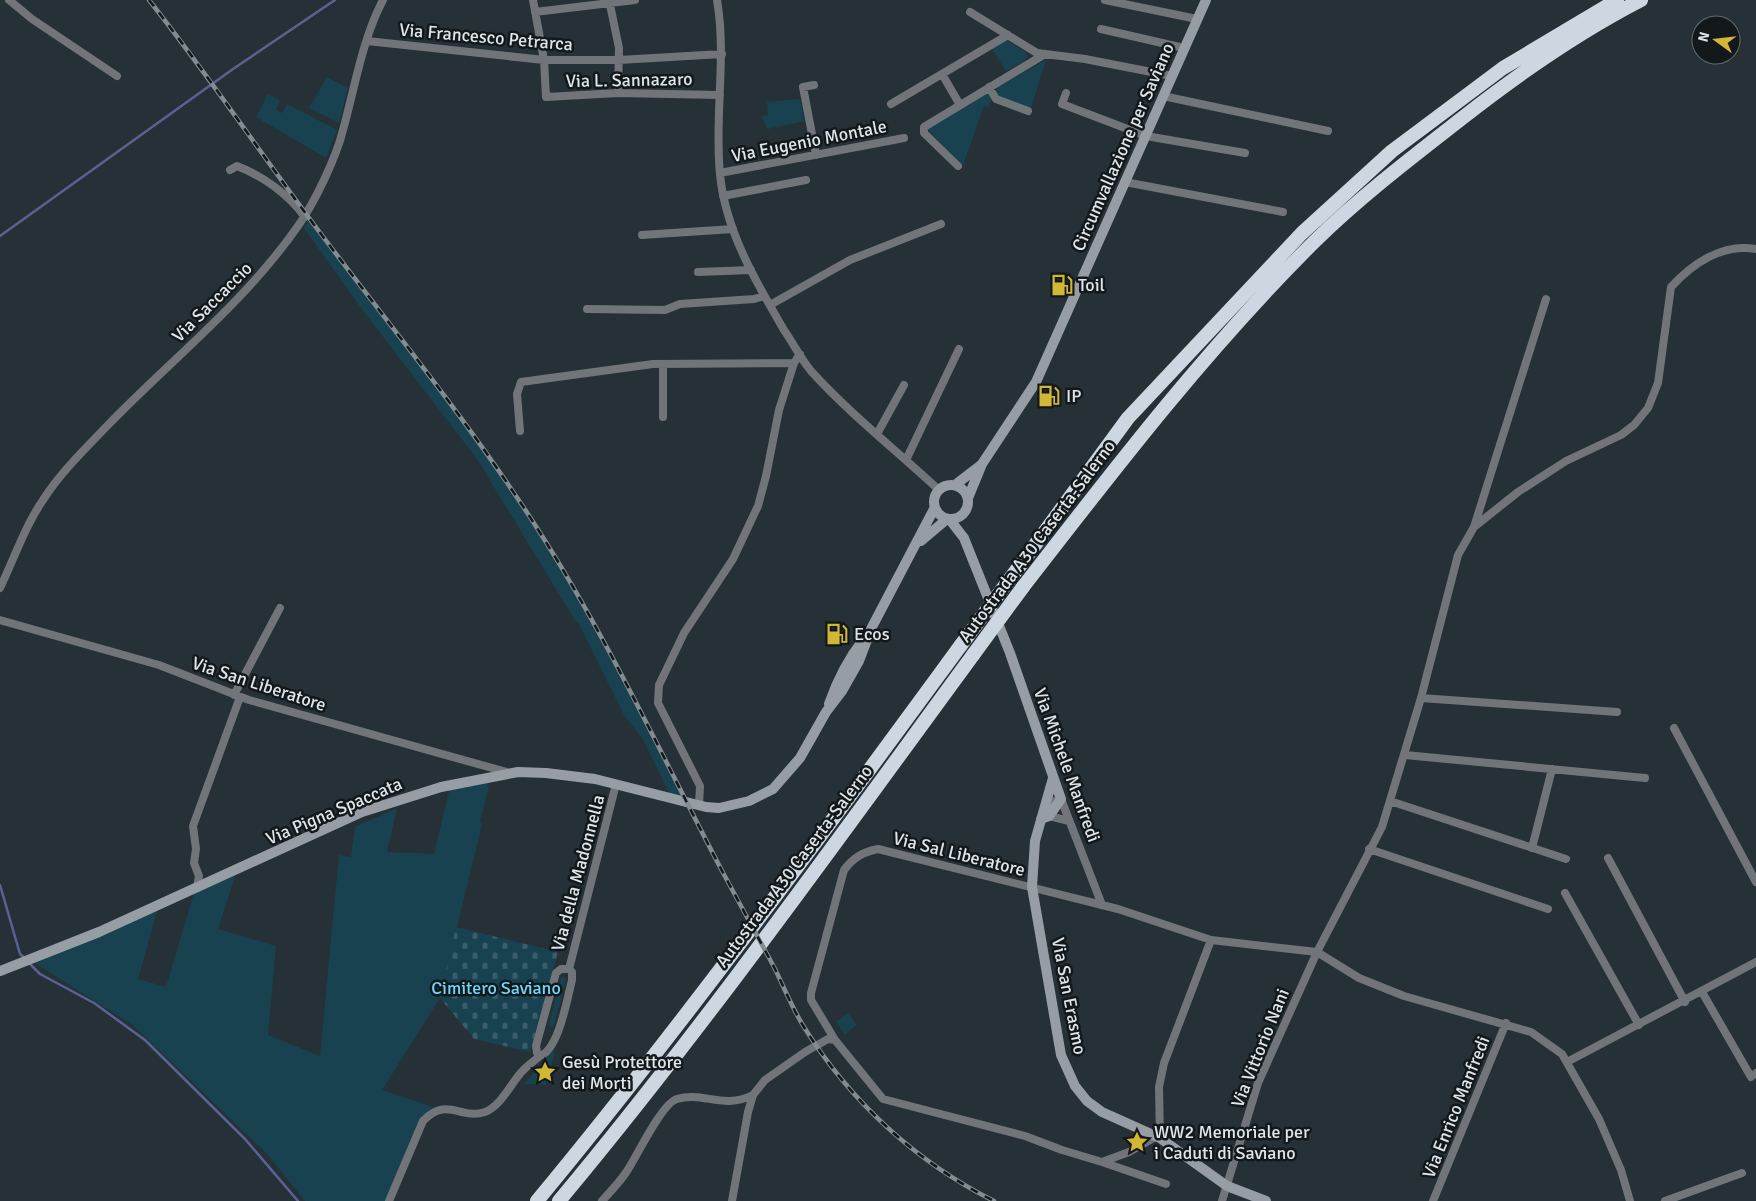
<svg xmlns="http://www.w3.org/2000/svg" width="1756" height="1201" font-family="Signika,sans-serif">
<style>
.green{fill:#194251}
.cemetery{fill:url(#cemetery-stones)}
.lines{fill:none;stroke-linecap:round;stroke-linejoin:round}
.stream{stroke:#5a6294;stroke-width:2.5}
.street{stroke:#71757a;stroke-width:8}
.secondary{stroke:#969da4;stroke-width:10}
.highway{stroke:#cdd7e2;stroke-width:14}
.rail-casing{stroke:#828c91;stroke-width:4.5}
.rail{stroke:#13181b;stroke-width:2.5;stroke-dasharray:8;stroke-linecap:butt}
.highway-bridge{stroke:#cdd7e2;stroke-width:14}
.labels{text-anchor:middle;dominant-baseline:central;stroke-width:5;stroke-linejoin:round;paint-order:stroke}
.street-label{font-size:18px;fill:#dee6e9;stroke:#13181b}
.poi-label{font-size:18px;fill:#dee6e9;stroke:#13181b;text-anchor:start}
.park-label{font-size:18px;fill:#6ed5fb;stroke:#13181b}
</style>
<defs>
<pattern id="cemetery-stones" width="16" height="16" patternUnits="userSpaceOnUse" patternTransform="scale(1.25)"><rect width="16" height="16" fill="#194251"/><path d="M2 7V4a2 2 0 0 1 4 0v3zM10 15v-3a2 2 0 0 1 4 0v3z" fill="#3a5d6a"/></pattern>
</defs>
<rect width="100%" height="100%" fill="#253137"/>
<!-- green -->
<path class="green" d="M1006,40L1026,52L1027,57L1024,61L1006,71L991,48Z
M1046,60L1031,108L999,98L996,88Z
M327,77L348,88L339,123L309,108Z
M989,92L992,96L989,107L984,106L963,165L927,129Z
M268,94L280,100L276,110L282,113L287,104L337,130L326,158L256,117Z
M800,99L804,121L767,129L762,116L768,115L767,102Z
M308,220C383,319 463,416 530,521C587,610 634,704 682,798L670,795L643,739L624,715L578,622H576L477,459L364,312L304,228Z
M486,781L489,786L480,822L482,824L440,998L382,1090L434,1107L427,1113L386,1201H305L268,1155L134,1026L35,963L157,911L138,979L166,987L194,893L235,876L218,929L276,946L268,1035L320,1056L339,855L351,857L355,827L397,808L387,852L434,854L450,787Z
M564,977L566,979L554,1025L551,1027L549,1024L561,978Z
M848,1013L857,1025L845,1034L836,1022Z
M555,1050L546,1085L524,1084L551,1052Z"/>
<!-- cemetery -->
<path class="cemetery" d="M456,927L558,952L530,1052L474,1039L440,998Z"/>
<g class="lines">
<!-- stream -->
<path class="stream" d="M0,236L233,69L335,0
M0,885L20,954L25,958
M28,962L40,974L94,1003L145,1040L245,1139L298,1201"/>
<!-- street -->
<path class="street" d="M9,0L32,19L117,76
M533,0L544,60L546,97L618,93L720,95
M609,0L619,48L618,93
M717,0C727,58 714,116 720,174C725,230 756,282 784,330C793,343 801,359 811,371C850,414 896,450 939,490
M1105,0L1197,19
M535,12L635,0
M970,12L1037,53L1085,59L1172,76
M1101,29L1184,48
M367,41L544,60H619L722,54
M942,74L960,105
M814,85L803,87L816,155
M989,87L996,99L1028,111
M1066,93L1062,104L1146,136L1245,153
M1163,96L1328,131
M891,104L1008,35
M958,166L924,133V127L1045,54
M230,170L237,166C263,176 288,194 305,217
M720,173L904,138
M1125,182L1283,212
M723,196L806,180
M642,235L733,229
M698,272L751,270
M770,305L850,260L941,224
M587,309L665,310L680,304L754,299L764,296
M663,364V417
M520,431L517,394L521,382L653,364L794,363
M877,434L904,385
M906,460L959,349
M1474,527L1546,299
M0,588C14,559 25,526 43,500C61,472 85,449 108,425C172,359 245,302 298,226C315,202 336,158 343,130C355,87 362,40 383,0
M0,620L159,665L249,700L510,773
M234,695L280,608
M1421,698L1617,712
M1674,728L1756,882
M1405,755L1645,778
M1390,801L1566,859
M1047,803L1061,799L1102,905
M699,805L700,786L658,703L659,685L684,633L733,559L758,506L766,476L779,410L794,363L800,354
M1049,816L1069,821
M1532,848L1552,769
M1369,849L1548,909
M1608,858L1685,1002
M197,888L199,876L194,863L196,849L193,826L240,697
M1565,893L1639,1025
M1702,992L1751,1077L1756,1073
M835,1040L811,1000V993L844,870C854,857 863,852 878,849L1118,909L1211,940L1317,952L1359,978L1404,996L1531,1032L1562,1054L1599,1119L1621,1170L1630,1201
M540,1056C559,1049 567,999 572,980V972L569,969
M1567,1062L1756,962
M1160,1138L1159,1087L1164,1063L1211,940
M1102,1162L1166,1184
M389,1201L423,1121C447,1096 460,1120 485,1112C500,1106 510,1086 519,1075C525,1067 533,1062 540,1056L537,1053L536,1046L556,973L561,969H569L616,784
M602,1201C610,1192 620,1182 627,1171C637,1156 662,1103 677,1099C703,1091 723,1110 753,1095
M732,1201L748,1112L753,1095L765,1080L805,1052L828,1039L835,1040L883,1099L1025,1136L1062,1150L1102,1162L1129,1152L1157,1136
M1222,1201L1258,1083L1317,952L1382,827L1421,698L1458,555L1474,527L1518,492L1566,461L1621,435L1634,425L1648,408L1658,383L1671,287C1693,263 1723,243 1756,249
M1433,1201L1506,1023
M1665,1201L1742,1173"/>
<!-- secondary -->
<path class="secondary" d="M934 502a17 17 0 1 1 34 0a17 17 0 1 1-34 0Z
M955,485L981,465
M968,498L982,464L1036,382L1206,0
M950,520L964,538L1010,653L1061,799L1049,816L1041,819
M921,541L947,519
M829,704C837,681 848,659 863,640
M1053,778L1035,841L1032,887L1061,1055L1075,1086L1087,1101L1102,1112L1160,1138L1227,1186L1266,1201
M0,971L99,932L362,812L441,787L518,772L546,773L595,779L706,807L719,808L749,801L773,789L800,758L826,712L842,691L859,661L872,627L934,509"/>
<!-- highway -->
<path class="highway" d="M1021,564L1128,418L1302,233L1392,151L1503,68L1617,0
M1023,587C1115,468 1208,347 1315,241C1360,197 1411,158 1461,119C1517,75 1577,33 1641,0
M537,1201C686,1021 823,833 961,645
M559,1201C705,1026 838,839 973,655"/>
<!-- rail casing -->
<g class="rail-casing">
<path id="rail" d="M149,0C209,76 263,157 321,234C394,331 472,426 537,528C607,637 661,754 721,869C739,902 756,934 774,967C784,987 792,1008 804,1027C850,1101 916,1162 994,1201"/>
</g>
<!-- rail -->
<use href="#rail" class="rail"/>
<!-- highway-bridge -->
<path class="highway-bridge" d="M961,645L1021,564
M973,655L1023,587"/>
</g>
<!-- icons -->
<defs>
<g id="fuel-bare" transform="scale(1.725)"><path d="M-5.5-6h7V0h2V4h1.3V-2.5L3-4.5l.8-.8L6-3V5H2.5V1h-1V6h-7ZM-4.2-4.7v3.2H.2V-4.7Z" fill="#d2b635" stroke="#13181b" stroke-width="2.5" paint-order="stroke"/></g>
<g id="sight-bare" transform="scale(1.725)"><path d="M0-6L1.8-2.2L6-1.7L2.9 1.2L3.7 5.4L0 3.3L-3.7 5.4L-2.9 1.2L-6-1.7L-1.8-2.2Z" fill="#d2b635" stroke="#13181b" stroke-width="2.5" paint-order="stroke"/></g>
</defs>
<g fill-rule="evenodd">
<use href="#fuel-bare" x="1062" y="285"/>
<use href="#fuel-bare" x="1049" y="396"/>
<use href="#fuel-bare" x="837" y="634"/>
<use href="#sight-bare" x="545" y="1072"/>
<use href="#sight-bare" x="1137" y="1142"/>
</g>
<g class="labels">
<!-- street labels -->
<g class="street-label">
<text transform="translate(486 37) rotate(5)">Via Francesco Petrarca</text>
<text transform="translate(629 80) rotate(-1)">Via L. Sannazaro</text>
<text transform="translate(809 141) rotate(-11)">Via Eugenio Montale</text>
<text transform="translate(1123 147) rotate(-66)">Circumvallazione per Saviano</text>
<text transform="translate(212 302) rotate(-45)">Via Saccaccio</text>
<text transform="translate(1037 541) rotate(-53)">Autostrada A30 Caserta-Salerno</text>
<text transform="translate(259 684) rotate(18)">Via San Liberatore</text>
<text transform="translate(1067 765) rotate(70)">Via Michele Manfredi</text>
<text transform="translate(334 811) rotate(-23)">Via Pigna Spaccata</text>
<text transform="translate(959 854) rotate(14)">Via Sal Liberatore</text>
<text transform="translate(794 866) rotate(-53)">Autostrada A30 Caserta-Salerno</text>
<text transform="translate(578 873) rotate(-75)">Via della Madonnella</text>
<text transform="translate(1069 996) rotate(79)">Via San Erasmo</text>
<text transform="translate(1260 1048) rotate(-68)">Via Vittorio Nani</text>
<text transform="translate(1456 1107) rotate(-68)">Via Enrico Manfredi</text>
</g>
<!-- poi labels -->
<g class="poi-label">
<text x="1078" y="285">Toil</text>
<text x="1066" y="396">IP</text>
<text x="854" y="634">Ecos</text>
<text x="562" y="1062">Gesù Protettore<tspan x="562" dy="21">dei Morti</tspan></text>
<text x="1154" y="1132">WW2 Memoriale per<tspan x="1154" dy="21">i Caduti di Saviano</tspan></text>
</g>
<!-- park labels -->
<g class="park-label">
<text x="496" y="988">Cimitero Saviano</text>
</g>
</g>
<!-- north arrow -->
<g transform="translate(1716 40) rotate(285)"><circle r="24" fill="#13181b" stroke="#646a6d"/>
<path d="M0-4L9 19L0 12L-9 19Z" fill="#d2b635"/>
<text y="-8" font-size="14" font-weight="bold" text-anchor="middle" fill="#dee6e9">N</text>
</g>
</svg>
